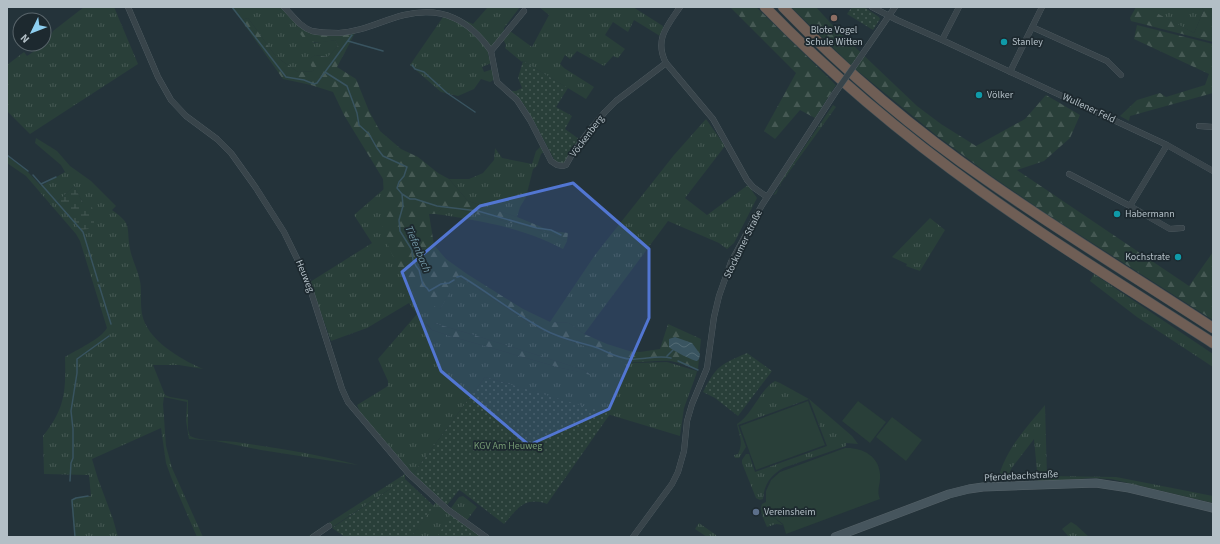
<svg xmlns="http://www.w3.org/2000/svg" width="1220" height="544" font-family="'Source Sans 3',sans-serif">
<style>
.grass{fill:url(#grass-tufts);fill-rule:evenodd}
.forest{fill:url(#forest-firs)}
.wetland{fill:url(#wetland-marsh)}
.garden{fill:url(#garden-dots)}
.pitch{fill:#293f39}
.water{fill:url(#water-waves)}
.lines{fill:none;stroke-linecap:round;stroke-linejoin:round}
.stream{stroke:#395460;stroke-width:1.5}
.street-casing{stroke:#566268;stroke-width:6}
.secondary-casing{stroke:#566268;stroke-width:9}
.highway-casing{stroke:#434f55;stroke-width:11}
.street{stroke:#38444a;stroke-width:5.5}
.secondary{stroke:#46555d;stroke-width:8}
.highway{stroke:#6f5e55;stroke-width:10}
.street-bridge-casing{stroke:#566268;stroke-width:6;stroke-linecap:butt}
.street-bridge{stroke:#38444a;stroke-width:5.5}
.marked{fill:#5276d2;fill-opacity:0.2;stroke:#5276d2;stroke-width:3;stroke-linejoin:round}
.education-dot{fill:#8d6e63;stroke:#1d292f;stroke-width:1.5}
.culture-dot{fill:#0f9aa8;stroke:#1d292f;stroke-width:1.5}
.service-dot{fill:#5c6f8a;stroke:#1d292f;stroke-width:1.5}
.labels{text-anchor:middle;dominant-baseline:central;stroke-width:3.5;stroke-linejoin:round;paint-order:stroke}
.poi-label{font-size:10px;fill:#b3bfc6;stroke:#1d292f;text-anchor:start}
.street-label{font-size:10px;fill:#b3bfc6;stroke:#1d292f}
.park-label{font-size:10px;fill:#759a73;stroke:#1d292f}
.water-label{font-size:11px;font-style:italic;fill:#6f93a2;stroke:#1d292f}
</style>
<defs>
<pattern id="grass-tufts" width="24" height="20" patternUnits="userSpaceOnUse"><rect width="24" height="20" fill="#293f39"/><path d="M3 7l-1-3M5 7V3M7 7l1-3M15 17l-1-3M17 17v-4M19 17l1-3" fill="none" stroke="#465954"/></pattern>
<pattern id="forest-firs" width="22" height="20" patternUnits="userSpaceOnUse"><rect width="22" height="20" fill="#293f39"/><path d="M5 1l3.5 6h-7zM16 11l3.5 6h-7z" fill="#465954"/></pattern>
<pattern id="wetland-marsh" width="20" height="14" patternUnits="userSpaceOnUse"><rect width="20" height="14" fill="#293f39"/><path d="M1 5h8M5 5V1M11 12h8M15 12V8" fill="none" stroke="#465954"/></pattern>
<pattern id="garden-dots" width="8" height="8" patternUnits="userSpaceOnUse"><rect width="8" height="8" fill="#293f39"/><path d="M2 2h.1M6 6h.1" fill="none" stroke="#465954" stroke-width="1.8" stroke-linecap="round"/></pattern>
<pattern id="water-waves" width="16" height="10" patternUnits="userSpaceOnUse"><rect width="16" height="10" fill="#395460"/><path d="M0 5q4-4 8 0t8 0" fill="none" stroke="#536b75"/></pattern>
</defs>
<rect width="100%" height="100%" fill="#24333a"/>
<!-- grass -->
<path class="grass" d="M84,7H114L138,64L30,134L7,111V65L24,52L27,56L48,42L53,31Z
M231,7H287L300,21L298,26L296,27L314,43L335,40L338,46L328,57L315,55L309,60L314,71L298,72L282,61L274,54L248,18L241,20Z
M488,7H520L504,28V34L491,48L488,54L491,63L482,67L484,72L493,69L495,79L490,82L481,79L474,89L458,96L441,92L410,65L443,17L455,16L473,24Z
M539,7H633L663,26V29L660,36L634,20L628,32L613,22L605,35L625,49L618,58L613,56L604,66L577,51L570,59L565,55L560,64L564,68L594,87L586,99L523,61L522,62L505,48L506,45L503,39L510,31L532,47L549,15Z
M1150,7H1201L1204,10L1194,33L1148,9Z
M833,105L836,107L781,183L776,194L773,195L781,185L779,184Z
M706,119L725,146L685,198L707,215L748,185L757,198L734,243L727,249L719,243L668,221L584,334L569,323L550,322L595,255L674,155Z
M36,138L57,151L70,166L91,181L116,206L112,210C133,225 126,226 130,249C132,260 138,270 140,281C142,291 140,303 142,314C147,340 180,359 203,369L179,365H153L165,395L170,397L188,400V430L190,436C202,442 223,440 236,442C277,448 318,454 358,465L261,450L216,441L189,439L186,421L187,402L164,397L163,404L166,446L172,468L203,537H197L171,477L166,463L161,428L92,459L98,479L113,519L118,537H75L71,500L76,497L91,496L89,475L44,474L43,436C65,409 66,391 65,357C76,350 101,339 107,328L80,241L76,234L26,176L7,163V156L27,171L41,186L65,172L61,165L35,143ZM74,186L83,203H56Z
M542,145L545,151L541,154L537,166L533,169L526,197L520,207L517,217L468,201L449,179H469L483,173L494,160L495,148L502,158L532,164L536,151Z
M384,189V198L440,309L458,278H461L540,330L550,334L634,363L667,362L697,371L696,375L684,408L680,436L485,377L413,474L360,412L357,405L388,386V381L378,359L417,314L409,303L367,328L331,341L310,282L372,243L354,215ZM434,323L477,336L584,370L590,374L561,368L450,336L432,330L426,324Z
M445,206L550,233L567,241L563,249C524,228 479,220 435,214Z
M930,218L945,230L920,271L906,266L907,264L892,257Z
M1094,274L1213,354V367L1137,317L1090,281Z
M775,381L780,383L809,399L852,436L858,444L846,443V446L783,468C771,475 764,484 763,499L760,500L756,498L742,463V460L746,454H749L755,472L827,446L809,399L738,425L746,447L739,458H735L734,455L738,454C744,442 739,435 737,424C752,415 761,388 775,381Z
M1045,405L1047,476L1116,477L1213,496V503L1111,479L1092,478L1038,482L1034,439L1011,469L1009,479L998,480C1004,451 1027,427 1045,405Z
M405,474V479L319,536L317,532L310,537H307Z
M463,496L477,507L467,520L451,508L459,497Z
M436,502L454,517L441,537H411Z
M766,502L772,516L783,525L776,524L767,527C764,520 759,510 762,504Z
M1071,522L1076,525L1089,537H1069L1062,529Z
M699,523L716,535L717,537H707L695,529Z"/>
<!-- forest -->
<path class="forest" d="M730,7H756L836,85L815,118L800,110L775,139L764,131L796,73Z
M791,7H816L835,28L917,106L941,124L976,146L1025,119L1046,95L1080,115L1070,138L1044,161L1017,170L1189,286L1213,252V320L1047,214L990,175L936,135L853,67Z
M1136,7H1150L1149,9L1194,33L1204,10L1201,7H1213V42L1131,21L1130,18Z
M248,18L274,54L282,61L298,72L314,71L308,60L315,55L328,57L338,46L335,40C316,43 306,47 296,27L298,26L313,34L355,33L337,67L356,79L369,111L380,131L401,149L418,157L438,173L449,179L468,201L517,217L551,231L568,233L567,241L550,233L445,206L435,214H429L434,245L446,259L467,274L523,309L550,322L569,323L584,334L607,344L629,351L640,352L660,349L668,324L701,339L698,369C689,367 680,363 671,361C651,359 618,369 602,352L550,334L540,330L461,278L458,279L440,309L416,297L402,276L382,232L384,198L383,179L344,115L333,92L311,85L283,79L241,20Z
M1137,25L1213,44V93L1130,116L1129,121L1120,116L1137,100L1160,93L1166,97L1205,85L1209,74L1134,39Z
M434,323L477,336L584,370L591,375L561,368L450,336L432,330L426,323Z"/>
<!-- wetland -->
<path class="wetland" d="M74,186L83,203L92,207L94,215V223L88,229L81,230L56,203Z"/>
<!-- garden -->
<path class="garden" d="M852,7H864L879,17L880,19L873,30L847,14Z
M523,61L568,88L556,107L572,116L565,129L579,139L565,162L562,164L555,161L536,125L523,103L510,91H516L522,88L518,78Z
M747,353L772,371L738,416L715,398L703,392C717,365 720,365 747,353Z
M485,377L610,414L547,504C525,496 517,509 504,524L461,491L459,490L447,505L413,474Z
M405,479L434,506L411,537H345L332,528Z
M451,514L482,537H437Z"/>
<!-- pitch -->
<path class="pitch" d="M808,401L825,445L756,470L740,426Z
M858,401L886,422L870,443L842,421Z
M892,417L922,440L906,461L876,437Z
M845,448C862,447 879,456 880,474C881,485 876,489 880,499L786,534L783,524L772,516L766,505V491L771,480L780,472Z"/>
<!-- water -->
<path class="water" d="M675,337L692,343L700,354L699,359L697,361C693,361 672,350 669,347V339Z"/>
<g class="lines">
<!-- stream -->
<path class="stream" d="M232,7L286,77L304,80L314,84L317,83L325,72L347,86L357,113L359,125L369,134L377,148L383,156L407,167L404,176L399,182L397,188L402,194L403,206L399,220L400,231L412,250L413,260L416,266L419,270L423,285L427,288L429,291L441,284L449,283L454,280
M348,41L383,51
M412,65L415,69L424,72L447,93L475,112
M325,72L352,35
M7,155L28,171
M33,175L83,232L98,281
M41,184L56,177
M402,194L410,199H415L437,206L478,211L537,228L551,230L561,235
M457,277L461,276C489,293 515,314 543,329C560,339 580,342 598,348C605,351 612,355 620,357C637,363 654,354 671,358
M99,285L111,324
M667,356L673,350
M678,361L698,370
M70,481L71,463L73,458V429L71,411L77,373V359L109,336
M75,537L72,500L76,498L88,496"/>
<!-- street casing -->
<g class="street-casing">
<path id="street" d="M128,7L158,77L171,100L186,116L217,139L231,153L256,188L284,232L307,279L342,389L348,402L409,474L447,509L486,537
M284,7C292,15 300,27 312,31C321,33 330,33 339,33C365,31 380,21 404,15C443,6 469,20 491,51
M680,7C667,26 654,40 666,63L713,119L747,180L753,187L767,197
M872,7L897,20L942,40L1167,145L1213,171
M524,11L491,51L497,82L517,100L530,120L551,161L557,165L563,166L566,165L574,151L589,131L605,112L616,101L666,63
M1032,27L1107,61L1121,75
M942,40L959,7
M857,62L895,7
M1010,72L1042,7
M1199,126L1213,127
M1167,145L1130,206L1170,229L1182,228
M1069,174L1130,206
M313,537L329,526
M633,537L672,484L678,472L684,451L687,421L692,404L707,368L714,317L719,296L731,262L762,205L835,93"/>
</g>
<!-- secondary casing -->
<g class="secondary-casing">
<path id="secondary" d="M835,537L949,494L969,489L983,487L1096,483L1129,488L1213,508"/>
</g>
<!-- highway casing -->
<g class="highway-casing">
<path id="highway" d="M765,7C831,75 904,136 981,191C1056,245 1135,293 1213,343
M783,7C845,71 914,130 988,181C1061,232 1138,279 1213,328"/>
</g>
<!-- street -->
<use href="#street" class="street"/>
<!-- secondary -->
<use href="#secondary" class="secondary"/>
<!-- highway -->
<use href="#highway" class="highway"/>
<!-- street-bridge casing -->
<g class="street-bridge-casing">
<path id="street-bridge" d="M835,93L857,62"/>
</g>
<!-- street-bridge -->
<use href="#street-bridge" class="street-bridge"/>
</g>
<!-- marked area -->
<path class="marked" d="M573,183L649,249V318L609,409L529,445L441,371L402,272L480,206Z"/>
<!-- markers -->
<circle class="education-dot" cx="834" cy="18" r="4"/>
<g class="culture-dot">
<circle cx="1004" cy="42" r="4"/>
<circle cx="979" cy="95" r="4"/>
<circle cx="1117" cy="214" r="4"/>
<circle cx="1178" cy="257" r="4"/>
</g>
<circle class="service-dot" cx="756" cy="512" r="4"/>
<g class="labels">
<!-- poi labels -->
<g class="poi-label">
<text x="834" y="30" text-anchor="middle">Blote Vogel<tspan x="834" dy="12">Schule Witten</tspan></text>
<text x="1012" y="42">Stanley</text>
<text x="987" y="95">Völker</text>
<text x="1125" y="214">Habermann</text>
<text x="1170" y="257" text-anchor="end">Kochstrate</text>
<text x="764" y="512">Vereinsheim</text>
</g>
<!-- street labels -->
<g class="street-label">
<text transform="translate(1089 108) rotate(25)">Wullener Feld</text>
<text transform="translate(587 136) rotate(-53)">Vöckenberg</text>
<text transform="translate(743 244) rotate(-64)">Stockumer Straße</text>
<text transform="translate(305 276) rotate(68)">Heuweg</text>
<text transform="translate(1021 476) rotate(-3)">Pferdebachstraße</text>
</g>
<!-- park labels -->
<g class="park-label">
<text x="508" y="446">KGV Am Heuweg</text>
</g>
<!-- water labels -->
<g class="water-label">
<text transform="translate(418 249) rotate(67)">Tiefenbach</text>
</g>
</g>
<!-- border -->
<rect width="1220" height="544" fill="none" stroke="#b3bfc6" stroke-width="16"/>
<!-- north arrow -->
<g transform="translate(32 32) rotate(227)"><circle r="19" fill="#1d292f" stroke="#59656b"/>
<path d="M0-3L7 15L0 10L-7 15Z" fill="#8ecff0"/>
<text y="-6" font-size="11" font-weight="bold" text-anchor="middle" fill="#b3bfc6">N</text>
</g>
</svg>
